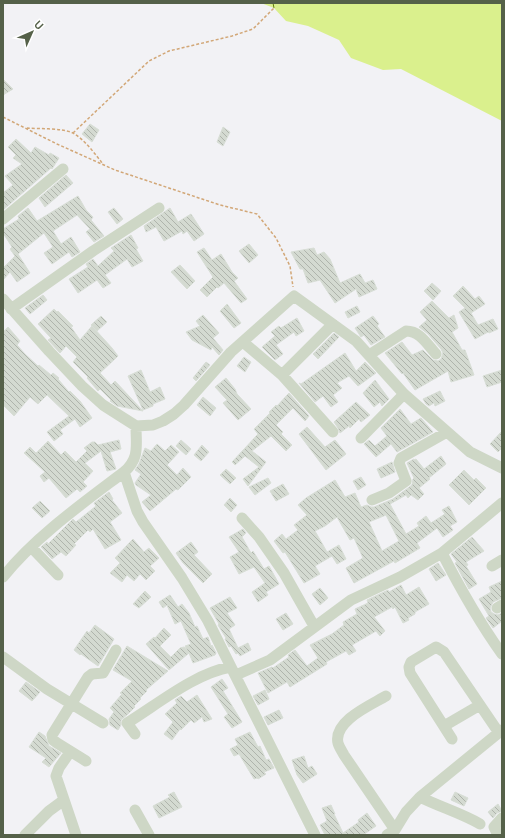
<svg xmlns="http://www.w3.org/2000/svg" width="505" height="838" font-family="'Space Grotesk',sans-serif">
<style>
.water{fill:#daf08d}
.lines{fill:none;stroke-linecap:round;stroke-linejoin:round}
.ferry{stroke:#627c0a;stroke-width:1;stroke-dasharray:5 4;stroke-linecap:butt}
.building{fill:url(#building-back-hatch);stroke:#d8ded6;fill-rule:evenodd}
.path{stroke:#d2a777;stroke-width:1.5;stroke-dasharray:3 2;stroke-linecap:butt}
.minor{stroke:#ced7c6;stroke-width:11}
</style>
<defs>
<pattern id="building-back-hatch" width="6" height="6" patternUnits="userSpaceOnUse"><rect width="6" height="6" fill="#d4dad1"/><path d="M-1 5l2 2M0 0l6 6M5-1l2 2" fill="none" stroke="#afb4ac"/></pattern>
</defs>
<rect width="100%" height="100%" fill="#f2f2f5"/>
<!-- water -->
<path class="water" d="M261,3H502V121L401,69L383,70L351,58L339,40L308,26L286,21L274,8Z"/>
<g class="lines">
<!-- ferry -->
<path class="ferry" d="M273,3L274,8"/>
</g>
<!-- building -->
<path class="building" d="M3,79L13,89L3,95Z
M90,124L99,130L92,142L82,134Z
M223,127L230,132L223,146L217,142Z
M16,139L31,153L35,147L49,155L50,153L59,158L52,169L51,168L3,210V193L13,185L5,176L22,164L13,158L16,155L8,147Z
M66,175L73,183L45,207L39,198Z
M78,196L86,210L93,217L91,220L104,236L94,242L86,232L90,229L77,215L53,231L61,244L71,237L80,252L72,257L69,252L52,264L44,253L53,247L44,233L18,254L30,273L17,282L10,272L3,280V268L15,256L10,249L12,247L3,233V229L19,219L18,216L28,208L37,221Z
M114,208L123,219L117,224L108,212Z
M170,208L178,222L191,214L204,234L194,241L187,231L183,234L182,231L164,241L156,227L146,232L144,226Z
M131,235L138,248L136,249L143,261L132,267L127,259L105,275L111,283L103,288L97,280L78,293L69,279L88,267L86,264L93,259L98,266L114,251L111,248Z
M249,244L258,255L249,263L239,251Z
M204,248L212,260L221,254L232,272L238,278L234,281L247,299L241,303L224,283L218,288L217,287L207,297L200,290L213,277L197,252Z
M314,248L317,255L324,252L330,259L340,283L360,274L365,283L373,280L377,289L359,297L356,289L335,303L320,280L308,283L303,269H300L291,252Z
M180,265L195,281L187,289L171,272Z
M432,283L441,291L433,300L424,291Z
M463,286L475,299L479,296L485,304L471,313L478,325L493,319L498,329L489,333L488,332L475,339L459,312L465,308L453,296Z
M43,295L47,300L30,314L25,308Z
M432,301L449,318L454,315L458,328L452,332L462,350H465L474,375L451,382L448,371L415,390L403,373L402,374L385,353L402,342L412,355L423,350L433,360L438,361L441,359L443,353L441,349L428,334L419,327L427,320L420,312Z
M227,304L241,323L234,328L220,311Z
M357,306L360,312L348,318L345,312Z
M54,309L57,312L58,311L73,326L71,327L80,340L92,326L112,348L118,356L100,373L111,385L115,381L143,411L117,406L110,401L111,400L100,389L98,391L87,378L88,377L73,362L77,357L66,346L60,353L48,340L51,338L38,324Z
M203,315L219,333L213,338L223,350L219,355L212,347L211,350L192,340L186,332L200,326L196,321Z
M101,316L107,322L97,331L91,325Z
M373,316L379,324L377,326L385,337L371,345L364,335L361,337L355,328Z
M297,318L304,331L296,336L294,332L276,345L283,354L275,360L262,347L275,336L271,332L279,326L281,328Z
M8,327L20,341L17,345L25,354L38,366L39,365L51,375L53,373L59,378L58,379L69,392L70,391L80,401L92,418L80,427L75,419L60,430L63,434L54,441L47,432L69,416L47,395L38,404L30,397L14,416L3,405V332Z
M334,333L339,337L318,359L313,354Z
M345,353L356,371L365,362L376,373L358,386L349,376L337,383L342,388L333,395L338,402L331,407L323,396L315,402L299,383L301,384Z
M244,357L251,362L245,372L237,366Z
M206,362L210,365L196,381L193,378Z
M141,370L150,392L160,387L165,399L153,404V406L143,410L128,376Z
M502,370V382L487,387L483,376Z
M226,378L235,389L237,394L251,409L238,420L223,403L227,400L215,387Z
M375,380L389,399L382,406L380,402L374,407L363,393Z
M440,391L445,401L435,406L434,403L429,406L426,404L423,399Z
M289,393L309,416L305,421L293,408L276,425L283,432L281,434L292,445L286,451L271,436L252,451L266,462L248,486L243,479L259,467L245,456L235,465L232,462L258,434L254,429L270,413L269,412L276,405L277,406Z
M203,397L216,408L210,416L197,405Z
M356,402L370,415L361,422L359,419L350,428L349,426L340,433L338,428L334,422Z
M400,409L411,424L421,418L433,432L397,452L391,444L376,457L364,444L369,440L375,446L387,436L381,428Z
M307,427L325,447L335,440L346,454L326,470L299,434Z
M502,431V448L498,452L490,444Z
M119,440L121,449L110,452L116,469L107,471L101,451L85,463L93,471L83,482L87,486L80,492L77,489L66,498L49,478L44,482L40,476L45,472L24,453L30,447L36,453L48,441L61,455L65,451L76,462L87,451L84,448L92,442H95L98,445Z
M181,440L191,449L186,455L176,446Z
M157,444L165,451L171,445L179,452L167,465L177,475L183,468L191,477L178,490L176,489L150,511L142,502L151,495L136,485L135,483L141,474L135,470L139,464L145,448L151,451Z
M202,445L209,452L201,461L194,455Z
M441,456L446,464L429,478L430,479L419,488L424,494L418,500L411,495L408,498L406,495L390,504L406,534L419,526L417,523L426,516L431,523L445,514L442,510L449,506L457,522L450,526L453,530L443,537L437,528L417,543L420,548L395,563L394,561L354,583L346,568L363,558L354,538L350,540L337,517L325,526L315,531L327,552L339,545L346,559L337,564L332,556L315,566L320,574L304,583L285,552L283,553L274,541L282,534L286,539L298,530L294,525L307,515L298,505L306,498L335,480L345,497L355,493L361,507L367,505L371,507H374L393,499L412,485L413,479L414,478L407,463L414,459V460L416,459L424,469ZM386,515L399,541L382,551L369,522Z
M392,462L395,472L381,478L377,469Z
M226,469L236,478L230,484L220,475Z
M464,470L474,480L476,478L486,488L469,505L449,485Z
M361,477L366,485L358,490L353,481Z
M268,478L271,483L255,495L249,487Z
M283,484L289,494L276,501L270,491Z
M109,492L113,499L112,500L122,513L110,522L121,540L105,549L93,529L90,532L88,530L74,544L76,545L66,556L61,552L52,559L41,547L47,542L48,544L73,519L76,522L96,506L94,503Z
M230,498L237,505L231,512L224,505Z
M40,501L50,511L42,518L32,508Z
M243,529L246,533L242,537L251,553L253,551L264,569L269,566L279,584L266,592L268,595L258,602L252,592L265,583L254,567L239,574L230,557L239,552L229,537Z
M472,537L484,551L466,562L468,565L466,566L477,584L469,589L455,563L457,562L451,554Z
M133,539L144,552L149,548L159,558L150,566L155,571L146,580L140,574L134,581L127,575L122,582L110,573L120,563L115,558Z
M191,542L198,552L194,555L212,574L203,583L183,563L176,553Z
M438,563L446,575L436,581L429,569Z
M502,581V598L493,602L490,608L491,612L494,614L498,615L502,613V621L493,628L486,618L489,616L479,599L491,592L489,587Z
M401,585L406,595L419,587L429,604L415,612V614L408,618L409,620L403,623L395,607L393,609L392,607L374,617L385,631L380,636L376,631L352,645L356,651L349,655L346,651L326,662L327,664L290,687L287,682L268,693L258,673L272,667L273,668L289,657L288,655L295,650L307,666L318,658L310,645L332,634L344,625L343,622L357,614L355,609L368,603L367,600L388,590L389,592Z
M320,588L328,598L320,605L312,594Z
M145,591L151,597L139,608L133,604Z
M170,595L178,607L182,604L189,613L195,627L197,626L203,639L208,637L211,646L212,645L216,653L215,655L193,663L189,653L169,670L146,644L154,637L155,638L164,628L171,635L160,646L171,657L180,648L184,647L187,650L185,646L191,644L181,621L175,624L167,605L163,608L159,602Z
M230,597L237,608L227,613L235,625L229,629L238,648L248,643L251,650L240,656L238,653L236,654L231,646L229,647L225,639L226,638L218,625L219,624L210,608Z
M286,613L293,624L283,630L276,619Z
M95,625L114,639L98,666L81,654L80,655L74,650L87,631L89,633Z
M127,646L168,671L146,690L147,691L140,698L141,699L134,706L135,707L129,713L121,720V725L118,730L110,725L109,719L114,712L110,708L122,694L120,693L132,681L113,670Z
M222,679L228,688L223,691L242,722L232,728L224,717L228,714L211,687Z
M26,682L40,692L32,701L19,691Z
M265,690L269,699L258,705L253,696Z
M197,695L212,719L204,722L202,717L194,723L191,720L181,730L180,729L172,740L164,734L173,722L165,714L177,703L175,700L181,696L187,702Z
M279,710L283,718L268,725L264,717Z
M39,732L45,736L49,746L61,753L49,767L42,762L46,758L29,747Z
M250,732L258,747L260,746L266,760L269,759L274,768L264,772L266,774L258,779L257,778L254,779L239,754L234,756L230,749L238,745L235,739Z
M304,756L308,768L312,766L317,774L303,783L297,775L292,760Z
M174,792L182,807L159,818L153,806L170,797L168,795Z
M455,792L468,798L464,806L451,800Z
M498,804L502,811L497,813L493,818L488,812Z
M331,805L335,814H334L343,833L359,822L358,820L367,813L376,826L363,835H325L320,825L327,821L322,808Z"/>
<g class="lines">
<!-- path -->
<path class="path" d="M3,117L57,144L115,170L220,205L257,214L276,238L290,266L293,287
M27,128C40,129 62,128 73,133C85,140 95,154 103,164
M73,133L149,61L169,51L232,36L253,29L274,8"/>
<!-- minor -->
<path class="minor" d="M3,219L63,169
M3,299L49,351L82,386L103,405L136,426L153,425L163,421L174,414L184,405L231,352L294,296L356,341L404,394L470,452L502,468
M11,309L93,251L159,208
M243,342L282,375L333,432
M369,355L406,331C420,331 427,344 436,354
M282,375L333,324
M136,426C136,446 140,458 124,472L137,511L143,522L182,578L208,621L315,835
M361,438L404,394
M372,500L389,493L406,481L399,463L401,458L447,432
M242,518L259,537L284,573L314,626
M31,547L58,575
M442,553C460,588 479,622 502,654
M492,566L502,560
M3,577C35,537 83,503 124,472
M497,608L502,605
M3,657L47,689L103,723
M236,675L270,660L351,600L400,577L442,553L502,503
M386,696C371,705 333,721 338,743C339,747 342,751 344,755L395,830
M444,726L480,705
M135,734L127,723C158,704 195,673 231,667
M452,739L410,673L409,667L411,662L436,647L444,652L499,733
M70,752L59,768L56,776L76,835
M86,761L57,743L53,740L52,735L88,677L92,674L103,673L116,650
M420,797L502,730
M135,810L149,835
M25,835L49,811L64,800
M387,835L395,830L406,812L420,797C440,807 461,813 480,824
M499,835L496,831L494,827L502,818"/>
</g>
<!-- border -->
<rect width="505" height="838" fill="none" stroke="#556149" stroke-width="8"/>
<!-- north arrow -->
<g transform="translate(32 32) rotate(45)" stroke="#ffffff" stroke-width="3" paint-order="stroke">
<path d="M0-3L7 15L0 10L-7 15Z" fill="#556149"/>
<text y="-6" font-size="11" font-weight="bold" text-anchor="middle" fill="#556149">U</text>
</g>
</svg>
